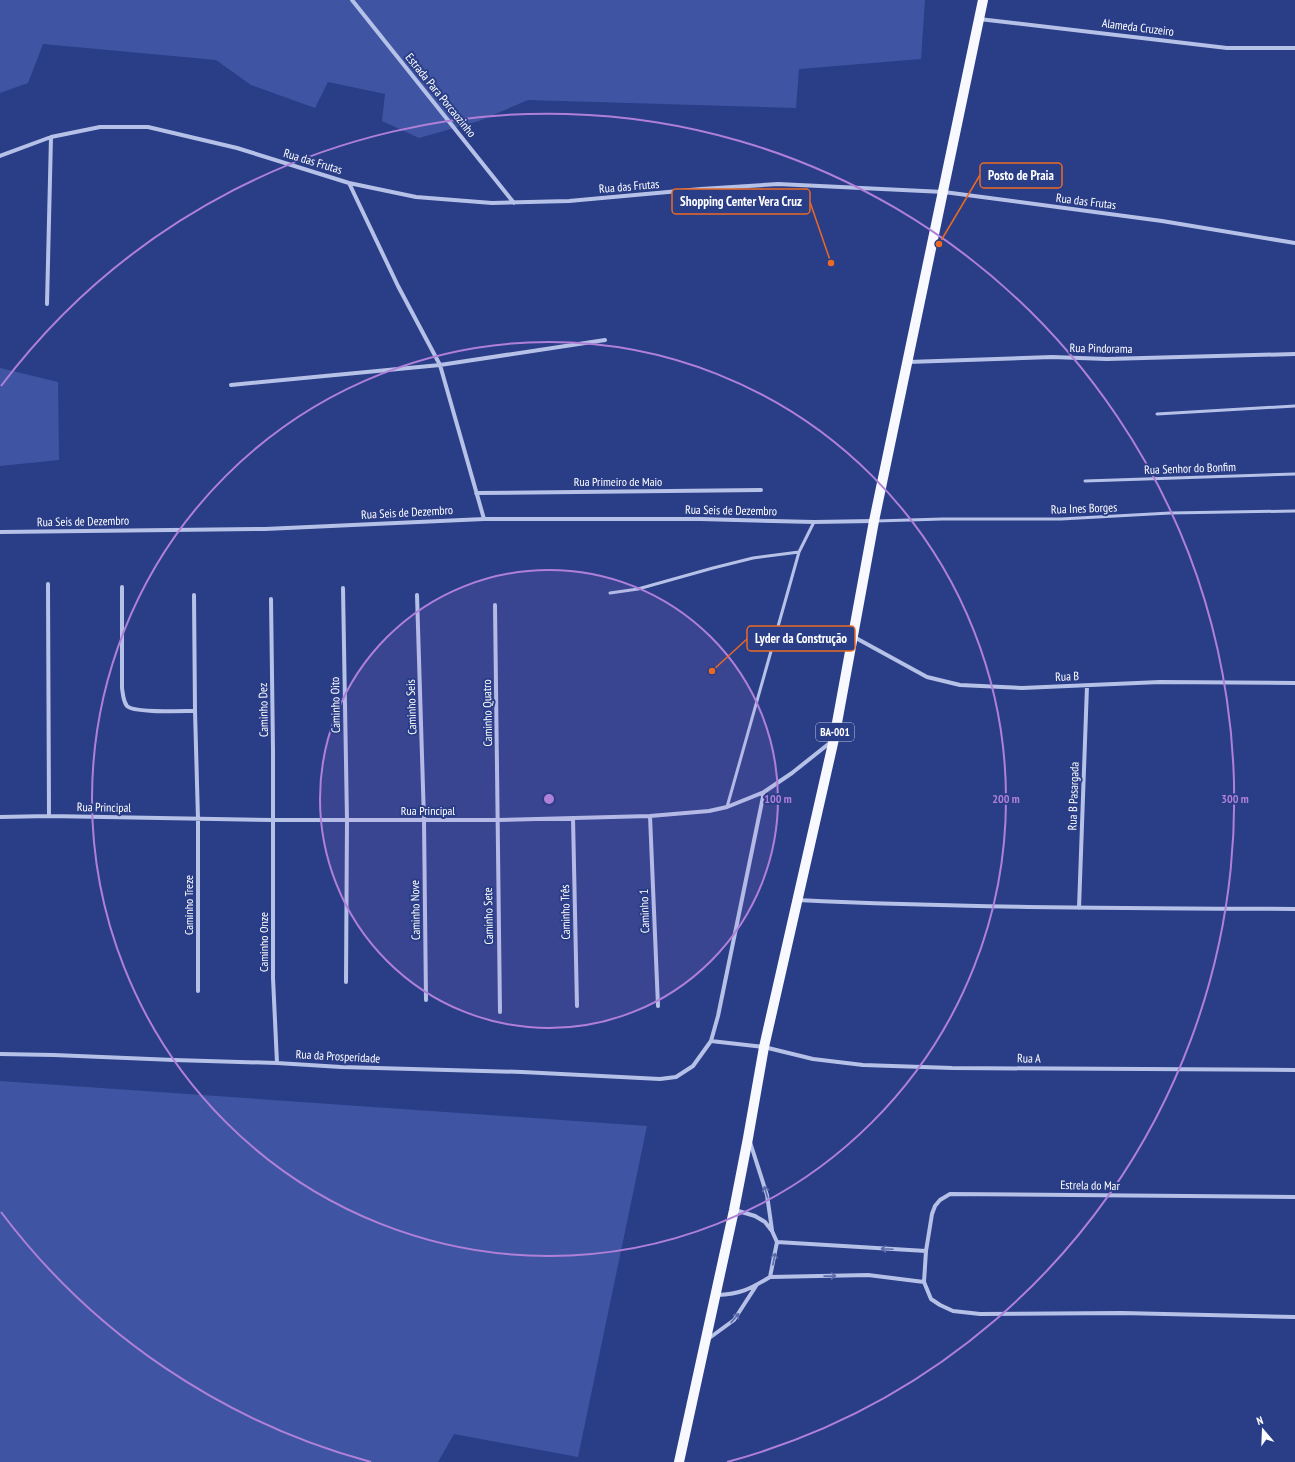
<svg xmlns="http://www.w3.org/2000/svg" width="1295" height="1462" font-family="'PT Sans Narrow',sans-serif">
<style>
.green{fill:#3f55a3}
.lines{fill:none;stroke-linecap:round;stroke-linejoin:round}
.service{stroke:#b6c1e8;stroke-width:3}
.minor{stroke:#b6c1e8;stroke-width:4}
.primary{stroke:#f8f9fe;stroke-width:10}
.oneway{stroke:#5b6ba9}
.ring{fill:none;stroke:#b080d9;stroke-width:2}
.labels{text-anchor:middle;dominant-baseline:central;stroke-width:4;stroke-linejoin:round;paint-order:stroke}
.shield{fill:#2a3d87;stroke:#bfc5db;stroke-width:1}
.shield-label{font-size:11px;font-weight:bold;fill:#fff}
.street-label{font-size:12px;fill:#fff;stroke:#2a3d87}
.centre{fill:#b080d9;stroke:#2a3d87;stroke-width:2}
.ring-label{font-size:12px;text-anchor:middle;font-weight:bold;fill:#b080d9;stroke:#2a3d87;stroke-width:4;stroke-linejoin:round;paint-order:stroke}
.leader{fill:none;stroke:#ea6a24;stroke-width:1.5}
.callout-dot{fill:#ea6a24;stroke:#2a3d87;stroke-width:1.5}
.callout{fill:#2a3d87;stroke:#ea6a24;stroke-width:1.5}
.callout-label{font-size:13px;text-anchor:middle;font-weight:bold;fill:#fff}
</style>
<rect width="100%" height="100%" fill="#2a3d87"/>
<!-- green -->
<path class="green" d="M0,0H925L921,59L799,69L796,108L528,100L479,121L419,138L382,121L385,94L328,82L315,108L251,85L216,60L43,44L28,83L0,93Z
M0,368L58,382L59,460L0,466Z
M0,1081L647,1126L578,1457L454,1434L438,1462H0Z"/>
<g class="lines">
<!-- service -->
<path class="service" d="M1157,414L1295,406
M1085,481L1295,474
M876,521L942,519H1061L1170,513L1295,511
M610,593L638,589L713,568L753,558L799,552
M727,807L790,584L799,552L814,522"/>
<!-- minor -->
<path class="minor" d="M352,0L514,203
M979,19L1227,48H1295
M0,156L51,137L100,127H148L237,148L349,183L416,197L492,203L569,201L701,189L778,184L944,192L1162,221L1295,243
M349,183L398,286L440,365L484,519
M47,304L51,137
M908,362L1052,357L1107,359L1295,354
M231,385L440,365L605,340
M476,493L761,490
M0,532L265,529L484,519H700L814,522L873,521
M48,584L49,816
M122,587V688C123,694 123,701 127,706C133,713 183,711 195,711
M343,588L347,820L346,982
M194,595L195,711L198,819V991
M417,595L424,820L426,1000
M271,599L273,750V978L277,1063
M495,605L500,1012
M854,637L927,677L960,685L1022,688L1160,682L1295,683
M650,816L658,1006
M0,817L49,816L273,820H497L650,816L709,811L727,807L764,792L792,773L831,742
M573,818L577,1006
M798,900C963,908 1129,908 1295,909
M1079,908L1087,686
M711,1041L764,1047L813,1059L863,1065L952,1068L1295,1070
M0,1054L54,1055L174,1060L277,1063L341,1067L522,1072L660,1079L676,1077L693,1066L711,1041L718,1016L764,792
M750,1142L767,1195L772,1230
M1295,1197L950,1194L940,1200L935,1206L932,1214L926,1251L924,1282L931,1299L940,1305L953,1311L980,1314L1122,1313L1295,1317
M777,1242L926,1251
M770,1277L868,1275L924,1282
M717,1295C741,1294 750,1289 770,1277L777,1242L772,1231L765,1222L755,1216L735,1210
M708,1339L734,1320L756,1286"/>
<!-- primary -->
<path class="primary" d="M679,1462L734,1210L748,1138L764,1047L834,739L874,521L983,0"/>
</g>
<!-- one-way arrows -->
<defs><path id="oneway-shaft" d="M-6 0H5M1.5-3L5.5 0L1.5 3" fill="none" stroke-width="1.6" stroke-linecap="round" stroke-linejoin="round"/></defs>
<g class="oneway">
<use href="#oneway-shaft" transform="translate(766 1192) rotate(-106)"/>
<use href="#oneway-shaft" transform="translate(887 1249) rotate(-177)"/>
<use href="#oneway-shaft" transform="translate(774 1259) rotate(-79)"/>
<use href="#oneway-shaft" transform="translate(830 1276) rotate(-1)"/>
<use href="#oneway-shaft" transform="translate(735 1318) rotate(-49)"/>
</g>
<!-- distance rings -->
<circle cx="549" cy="799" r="229" fill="#b080d9" fill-opacity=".12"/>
<g class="ring">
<circle cx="549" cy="799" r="229"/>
<circle cx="549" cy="799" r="457"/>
<path d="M371 1462A686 686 0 0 1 1 1212M1 386A686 686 0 1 1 727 1462"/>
</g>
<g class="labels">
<!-- shield labels -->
<rect class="shield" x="816" y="723" width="38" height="18" rx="3"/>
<g class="shield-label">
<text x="835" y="732">BA-001</text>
</g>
<!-- street labels -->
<g class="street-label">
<text transform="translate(1138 27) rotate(7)">Alameda Cruzeiro</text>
<text transform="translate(441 95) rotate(51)">Estrada Para Porcaozinho</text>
<text transform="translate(313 161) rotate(17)">Rua das Frutas</text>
<text transform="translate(629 186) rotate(-5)">Rua das Frutas</text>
<text transform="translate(1086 201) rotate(7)">Rua das Frutas</text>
<text transform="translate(1101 348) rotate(1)">Rua Pindorama</text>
<text transform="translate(1190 468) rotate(-2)">Rua Senhor do Bonfim</text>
<text x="618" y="481">Rua Primeiro de Maio</text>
<text transform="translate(1084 508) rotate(-2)">Rua Ines Borges</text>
<text transform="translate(731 510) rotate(1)">Rua Seis de Dezembro</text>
<text transform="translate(407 512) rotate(-3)">Rua Seis de Dezembro</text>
<text transform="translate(83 521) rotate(-1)">Rua Seis de Dezembro</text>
<text transform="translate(1067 676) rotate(-2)">Rua B</text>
<text transform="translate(335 705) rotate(-91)">Caminho Oito</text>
<text transform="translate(411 707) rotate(-92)">Caminho Seis</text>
<text transform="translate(263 710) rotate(-91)">Caminho Dez</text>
<text transform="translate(487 713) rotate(-91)">Caminho Quatro</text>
<text transform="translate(1073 796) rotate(-88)">Rua B Pasargada</text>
<text transform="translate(104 807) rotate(1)">Rua Principal</text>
<text x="428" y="810">Rua Principal</text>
<text transform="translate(188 905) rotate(-90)">Caminho Treze</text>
<text transform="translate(415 910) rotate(-91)">Caminho Nove</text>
<text transform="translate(644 911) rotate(-92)">Caminho 1</text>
<text transform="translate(565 912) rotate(-91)">Caminho Três</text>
<text transform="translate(488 916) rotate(-91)">Caminho Sete</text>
<text transform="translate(263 942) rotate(-90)">Caminho Onze</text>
<text transform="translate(338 1056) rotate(3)">Rua da Prosperidade</text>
<text transform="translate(1029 1058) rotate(1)">Rua A</text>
<text transform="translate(1090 1185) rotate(1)">Estrela do Mar</text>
</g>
</g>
<circle cx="549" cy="799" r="6" class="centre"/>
<g class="ring-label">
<text x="778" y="803">100 m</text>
<text x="1006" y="803">200 m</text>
<text x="1235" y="803">300 m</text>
</g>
<!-- callouts -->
<path class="leader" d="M939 244L980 175M831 263L810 202M712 671L747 639"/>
<g class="callout-dot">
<circle cx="939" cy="244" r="4"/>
<circle cx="831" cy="263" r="4"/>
<circle cx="712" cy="671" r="4"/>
</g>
<g class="callout">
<rect x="980" y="163" width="82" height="25" rx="4"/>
<rect x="672" y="189" width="138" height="25" rx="4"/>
<rect x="747" y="626" width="108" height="25" rx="4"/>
</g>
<g class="callout-label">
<text x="1021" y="180">Posto de Praia</text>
<text x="741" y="206">Shopping Center Vera Cruz</text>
<text x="801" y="643">Lyder da Construção</text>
</g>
<!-- north arrow -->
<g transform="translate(1263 1430) rotate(341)" stroke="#2a3d87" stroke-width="3" paint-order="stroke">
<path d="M0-3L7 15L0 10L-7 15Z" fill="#ffffff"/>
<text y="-6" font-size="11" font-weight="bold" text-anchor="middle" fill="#ffffff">N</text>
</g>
</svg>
